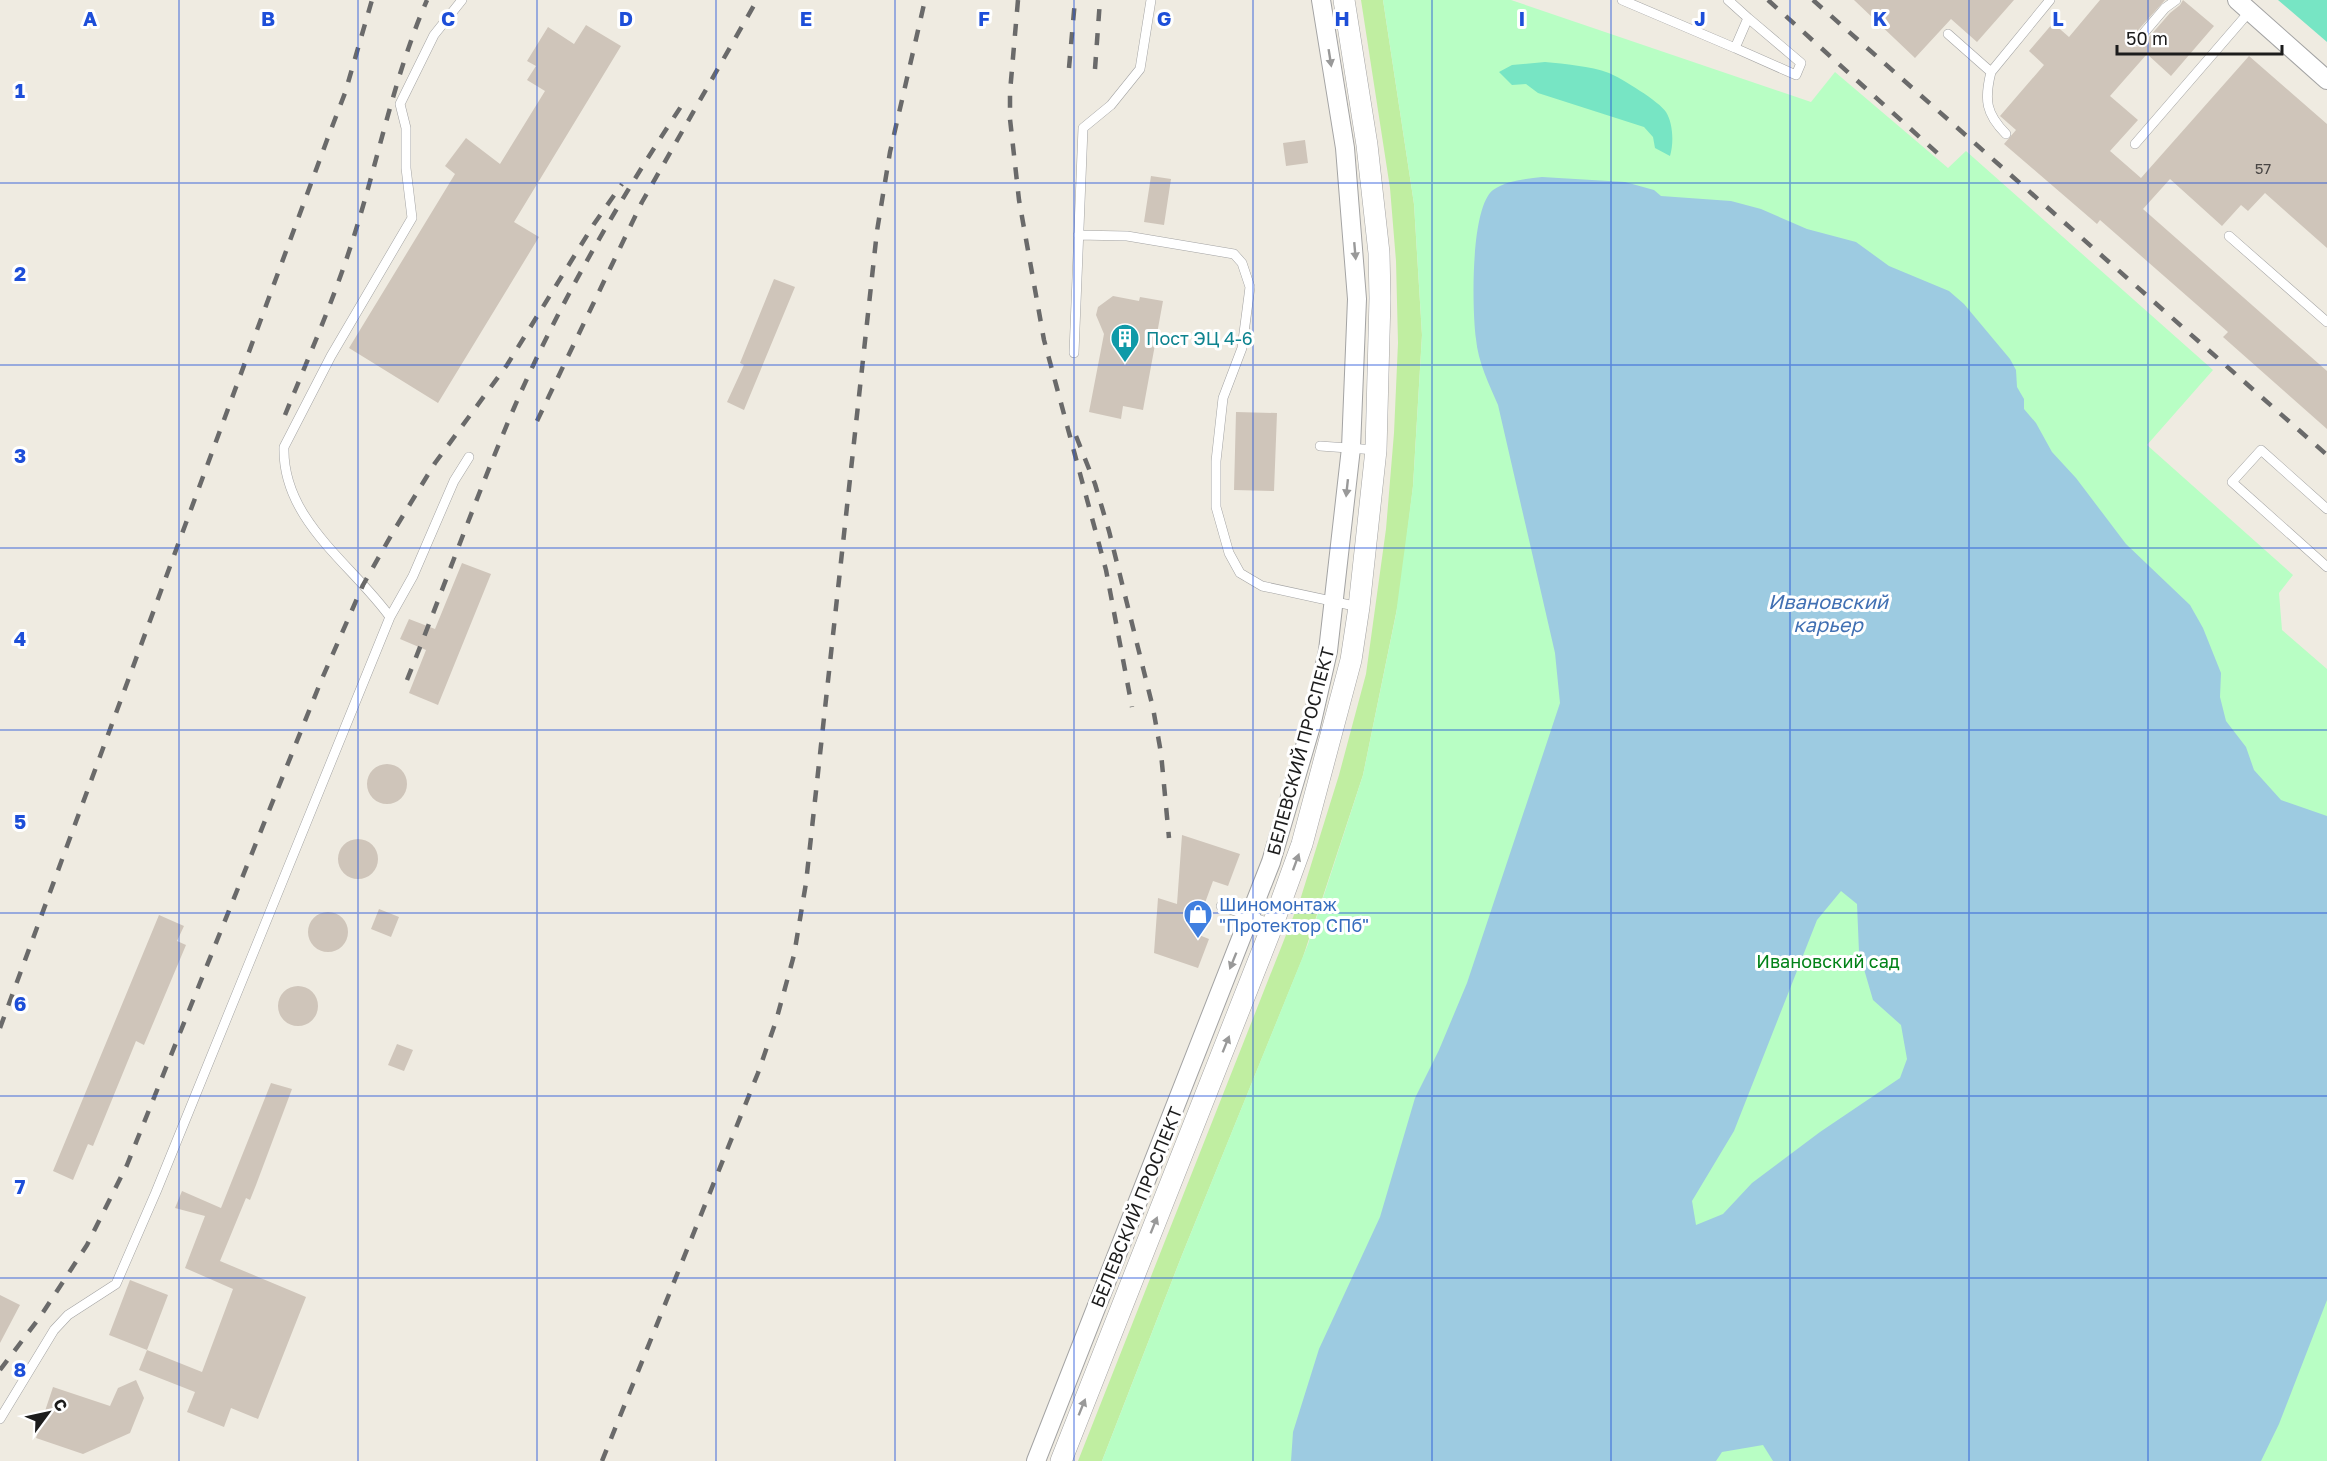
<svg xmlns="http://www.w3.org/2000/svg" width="2327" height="1461" font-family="'Golos Text',sans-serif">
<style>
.grass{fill:#c0eea1}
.park{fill:#b8fec4}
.pitch{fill:#77e5c4}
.water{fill:#9dcbe1;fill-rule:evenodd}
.building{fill:#cfc5ba}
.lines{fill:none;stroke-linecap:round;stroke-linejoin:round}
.service-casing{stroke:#a3a3a3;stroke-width:10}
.minor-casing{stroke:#a3a3a3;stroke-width:20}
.tertiary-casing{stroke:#a3a3a3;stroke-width:22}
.service{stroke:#fff;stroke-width:9}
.minor{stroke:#fff;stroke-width:18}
.tertiary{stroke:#fff;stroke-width:21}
.rail{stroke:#6a6a6a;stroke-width:4.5;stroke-dasharray:12 12;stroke-linecap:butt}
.oneway{fill:#999}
.grid{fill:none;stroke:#1d4ed8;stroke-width:1.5;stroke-opacity:0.55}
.labels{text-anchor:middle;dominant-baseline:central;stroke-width:6;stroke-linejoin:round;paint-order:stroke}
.number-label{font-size:15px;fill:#494644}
.culture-label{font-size:18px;fill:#0d838f;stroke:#fff;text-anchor:start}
.street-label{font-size:18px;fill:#1c1c1c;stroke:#fff}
.shop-label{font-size:18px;fill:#366cbe;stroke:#fff;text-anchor:start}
.park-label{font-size:18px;fill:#028218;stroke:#fff}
.water-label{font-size:20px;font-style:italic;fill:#4170b3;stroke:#fff}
.grid-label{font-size:20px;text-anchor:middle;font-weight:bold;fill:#1d4ed8;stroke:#fff;stroke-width:6;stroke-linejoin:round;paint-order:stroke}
</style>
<rect width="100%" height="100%" fill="#efebe1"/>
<!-- grass -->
<path class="grass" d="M1361,0H1383L1414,204L1422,335L1413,486L1400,594L1363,775L1303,957L1182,1255L1102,1461H1078L1301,897L1339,775L1366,674L1386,529L1394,433L1398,343L1396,261L1390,188Z"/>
<!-- park -->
<path class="park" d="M1383,0H1511L1811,102L1835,72L1948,168L1966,151L2213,370L2147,445L2293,575L2279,593L2282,630L2327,669V1461H1102L1182,1255L1308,944L1363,775L1396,614L1413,486L1422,335L1414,204Z"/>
<!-- pitch -->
<path class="pitch" d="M2278,0H2327V42Z
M1545,62C1565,64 1590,66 1609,73C1621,78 1660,102 1666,112C1673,123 1674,143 1670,156L1655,148L1653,137L1644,127L1538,93L1526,84L1512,85L1499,72L1512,65Z"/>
<!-- water -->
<path class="water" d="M1542,177L1625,182L1654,190L1661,196L1731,201L1761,209L1807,229L1856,242L1889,266L1949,291L1964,304L2010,359L2016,370L2017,387L2024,399V409L2036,423L2052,452L2076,478L2126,544L2190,605L2203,628L2221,673L2220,697L2226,721L2246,747L2254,770L2281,800L2327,816V1300L2279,1424L2261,1461H1773L1763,1445L1722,1452L1716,1461H1291L1293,1432L1319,1349L1380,1217L1415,1098L1439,1050L1467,983L1560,703L1555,653L1498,405C1489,384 1478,362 1476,339C1472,311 1470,208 1493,190C1507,180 1526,179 1542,177ZM1841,891L1857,904L1859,952L1873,1000L1901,1025L1907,1059L1900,1078L1820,1132L1752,1183L1723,1214L1696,1225L1692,1201L1734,1131L1817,920Z"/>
<!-- building -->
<path class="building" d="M1854,0H2014L1977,42L1951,19L1915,58Z
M2100,0H2165L2132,37L2131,44L2135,47L2142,45L2170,13L2180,5L2183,0L2214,26L2171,76L2147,54L2110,96L2138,120L2110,151L2141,178L2249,56L2327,124V248L2265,193L2248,211L2241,205L2222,226L2170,179L2143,209L2327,371V429L2223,337L2228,332L2100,220L2097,224L2004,144L2016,130L2000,116L2044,65L2029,51L2053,23L2069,37Z
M586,25L621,46L514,222L539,237L438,403L349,348L455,174L445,166L466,138L500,164L545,91L527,80L536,66L527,61L548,27L574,44Z
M1305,140L1308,163L1286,166L1283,143Z
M1151,176L1171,179L1164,225L1144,222Z
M774,279L795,287L744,410L727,402L744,365L740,363Z
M1113,296L1139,301L1140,297L1163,301L1143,410L1123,406L1121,419L1089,412L1104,334L1096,315L1098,307Z
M1236,412L1277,413L1274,491L1234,490Z
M462,563L491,574L438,705L409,693L426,650L400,639L409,619L435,629Z
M367 784a20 20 0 1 1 40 0a20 20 0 1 1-40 0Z
M1182,835L1240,854L1228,886L1213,881L1194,933L1209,939L1198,968L1154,953L1158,898L1177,904Z
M338 859a20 20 0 1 1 40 0a20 20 0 1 1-40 0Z
M379,909L399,917L391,937L371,929Z
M308 932a20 20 0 1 1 40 0a20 20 0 1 1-40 0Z
M159,915L184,926L177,941L186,945L144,1045L136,1041L93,1146L88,1144L73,1180L53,1171Z
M278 1006a20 20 0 1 1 40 0a20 20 0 1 1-40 0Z
M397,1044L413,1050L404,1071L388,1065Z
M271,1083L292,1089L256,1185L250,1200L246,1198L220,1261L306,1297L258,1419L231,1408L224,1427L187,1412L195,1392L139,1370L147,1350L202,1372L233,1289L185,1268L205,1216L175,1208L182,1191L221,1208Z
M130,1280L168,1295L147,1350L109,1335Z
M0,1295L20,1305L0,1343Z
M136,1380L144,1398L130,1433L83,1454L36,1438L53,1387L110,1406L118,1388Z"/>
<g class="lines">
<!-- service casing -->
<g class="service-casing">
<path id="service" d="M1622,0L1735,48L1748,18L1728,0
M1948,34L1991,72
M2137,41L2165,8L2176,0
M1735,48L1796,75L1801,63L1748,18
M2006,134C1986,114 1984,100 1991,72L2050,0
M2135,144L2250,11
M1078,235L1127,236L1234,254L1242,263L1250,287L1242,348L1223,398L1216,461V507L1229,553L1240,573L1262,586L1359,607
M2229,236L2327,322
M1074,353L1083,128L1111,105L1140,69L1151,0
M1320,446L1376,450
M2327,509L2261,450L2232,482L2327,567
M390,617L413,576L454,481L469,457
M1221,906L1272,924
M0,1419L54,1330L68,1315L116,1284L156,1192L390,617C352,564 282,520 284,447L331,356L412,218L406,168V128L400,104L434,35L462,0"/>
</g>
<!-- minor casing -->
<g class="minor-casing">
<path id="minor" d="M2237,0L2327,80
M1036,1461L1271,862L1311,726L1328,651L1351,448L1357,299L1345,148L1321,0"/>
</g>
<!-- tertiary casing -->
<g class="tertiary-casing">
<path id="tertiary" d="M1061,1461L1273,924L1302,844L1351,660L1359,607L1376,450L1380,298L1379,253L1367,145L1344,0"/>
</g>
<!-- service -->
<use href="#service" class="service"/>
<!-- minor -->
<use href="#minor" class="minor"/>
<!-- tertiary -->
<use href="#tertiary" class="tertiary"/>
<!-- rail -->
<path class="rail" d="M1018,0L1010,92V119L1019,200L1044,340L1106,570L1132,707
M1768,0L1945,160
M1813,0L2327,455
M1069,68L1075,0
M1095,69L1100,0
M285,415C309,356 335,297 354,236C379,157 394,76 427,0
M537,421L642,202L757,0
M1076,436L1095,484L1109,531L1153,708L1161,753L1169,838
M407,680C443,590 476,497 514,408C559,303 621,197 684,102
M0,1028L327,140L345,93L372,0
M0,1370L40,1317L87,1245L127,1165L321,681L363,585L393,532L435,463L507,365L594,224L622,184
M602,1461L758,1073L776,1021L794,955L806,883L877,231L890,152L925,0"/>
</g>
<!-- one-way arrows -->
<defs><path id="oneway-solid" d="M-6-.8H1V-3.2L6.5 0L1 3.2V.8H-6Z" transform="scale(1.5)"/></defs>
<g class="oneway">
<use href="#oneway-solid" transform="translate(1330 58) rotate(81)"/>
<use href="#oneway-solid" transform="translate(1355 251) rotate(85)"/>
<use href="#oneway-solid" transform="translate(1347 488) rotate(96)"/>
<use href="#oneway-solid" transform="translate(1296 862) rotate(-70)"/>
<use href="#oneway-solid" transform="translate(1233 961) rotate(112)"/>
<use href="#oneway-solid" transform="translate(1226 1044) rotate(-68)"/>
<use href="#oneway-solid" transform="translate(1154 1225) rotate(-68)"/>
<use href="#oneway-solid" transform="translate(1082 1407) rotate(-68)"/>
</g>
<!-- grid -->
<path class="grid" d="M179,0V1461M358,0V1461M537,0V1461M716,0V1461M895,0V1461M1074,0V1461M1253,0V1461M1432,0V1461M1611,0V1461M1790,0V1461M1969,0V1461M2148,0V1461M0,183H2327M0,365H2327M0,548H2327M0,730H2327M0,913H2327M0,1096H2327M0,1278H2327"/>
<!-- icons -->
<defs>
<g id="building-pin" transform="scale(1.5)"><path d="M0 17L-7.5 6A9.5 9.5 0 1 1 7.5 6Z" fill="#0f9aa8" stroke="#fff"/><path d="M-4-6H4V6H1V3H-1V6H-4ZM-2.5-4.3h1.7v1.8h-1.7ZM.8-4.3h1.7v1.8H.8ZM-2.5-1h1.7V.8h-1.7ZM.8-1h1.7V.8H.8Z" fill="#fff"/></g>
<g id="shop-pin" transform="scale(1.5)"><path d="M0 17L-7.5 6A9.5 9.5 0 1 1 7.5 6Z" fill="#3f7fe0" stroke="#fff"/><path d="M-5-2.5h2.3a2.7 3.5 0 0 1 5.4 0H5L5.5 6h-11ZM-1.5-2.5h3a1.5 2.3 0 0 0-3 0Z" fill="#fff"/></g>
</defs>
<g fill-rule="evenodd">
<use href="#building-pin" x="1125" y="338"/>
<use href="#shop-pin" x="1198" y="914"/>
</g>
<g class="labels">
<!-- number labels -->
<g class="number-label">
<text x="2263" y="168">57</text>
</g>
<!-- culture labels -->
<g class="culture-label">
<text x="1146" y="338">Пост ЭЦ 4-6</text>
</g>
<!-- street labels -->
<g class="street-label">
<text transform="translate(1300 751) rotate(-75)">БЕЛЕВСКИЙ ПРОСПЕКТ</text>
<text transform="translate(1136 1207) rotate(-68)">БЕЛЕВСКИЙ ПРОСПЕКТ</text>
</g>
<!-- shop labels -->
<g class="shop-label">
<text x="1219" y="904">Шиномонтаж<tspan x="1219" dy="21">"Протектор СПб"</tspan></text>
</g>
<!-- park labels -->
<g class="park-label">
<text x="1828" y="961">Ивановский сад</text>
</g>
<!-- water labels -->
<g class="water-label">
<text x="1828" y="601">Ивановский<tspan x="1828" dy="23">карьер</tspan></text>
</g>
</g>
<g class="grid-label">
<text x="90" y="26">A</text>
<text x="268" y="26">B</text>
<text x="448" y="26">C</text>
<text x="626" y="26">D</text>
<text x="806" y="26">E</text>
<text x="984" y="26">F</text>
<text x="1164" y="26">G</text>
<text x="1342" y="26">H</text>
<text x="1522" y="26">I</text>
<text x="1700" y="26">J</text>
<text x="1880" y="26">K</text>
<text x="2058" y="26">L</text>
<text x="20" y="98">1</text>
<text x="20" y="281">2</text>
<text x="20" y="463">3</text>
<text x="20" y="646">4</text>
<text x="20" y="829">5</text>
<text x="20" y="1011">6</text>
<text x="20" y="1194">7</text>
<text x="20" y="1377">8</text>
</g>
<!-- north arrow -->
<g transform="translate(48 1413) rotate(57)" stroke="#ffffff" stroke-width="4.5" paint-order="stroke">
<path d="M0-4.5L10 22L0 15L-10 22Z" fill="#1c1c1c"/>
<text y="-9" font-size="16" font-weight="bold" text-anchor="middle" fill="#1c1c1c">С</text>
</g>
<!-- scale -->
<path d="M2117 45v9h165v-9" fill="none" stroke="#1c1c1c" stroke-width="3"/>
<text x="2126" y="45" font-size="18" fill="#1c1c1c" stroke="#ffffff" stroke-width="4.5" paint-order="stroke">50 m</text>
</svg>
